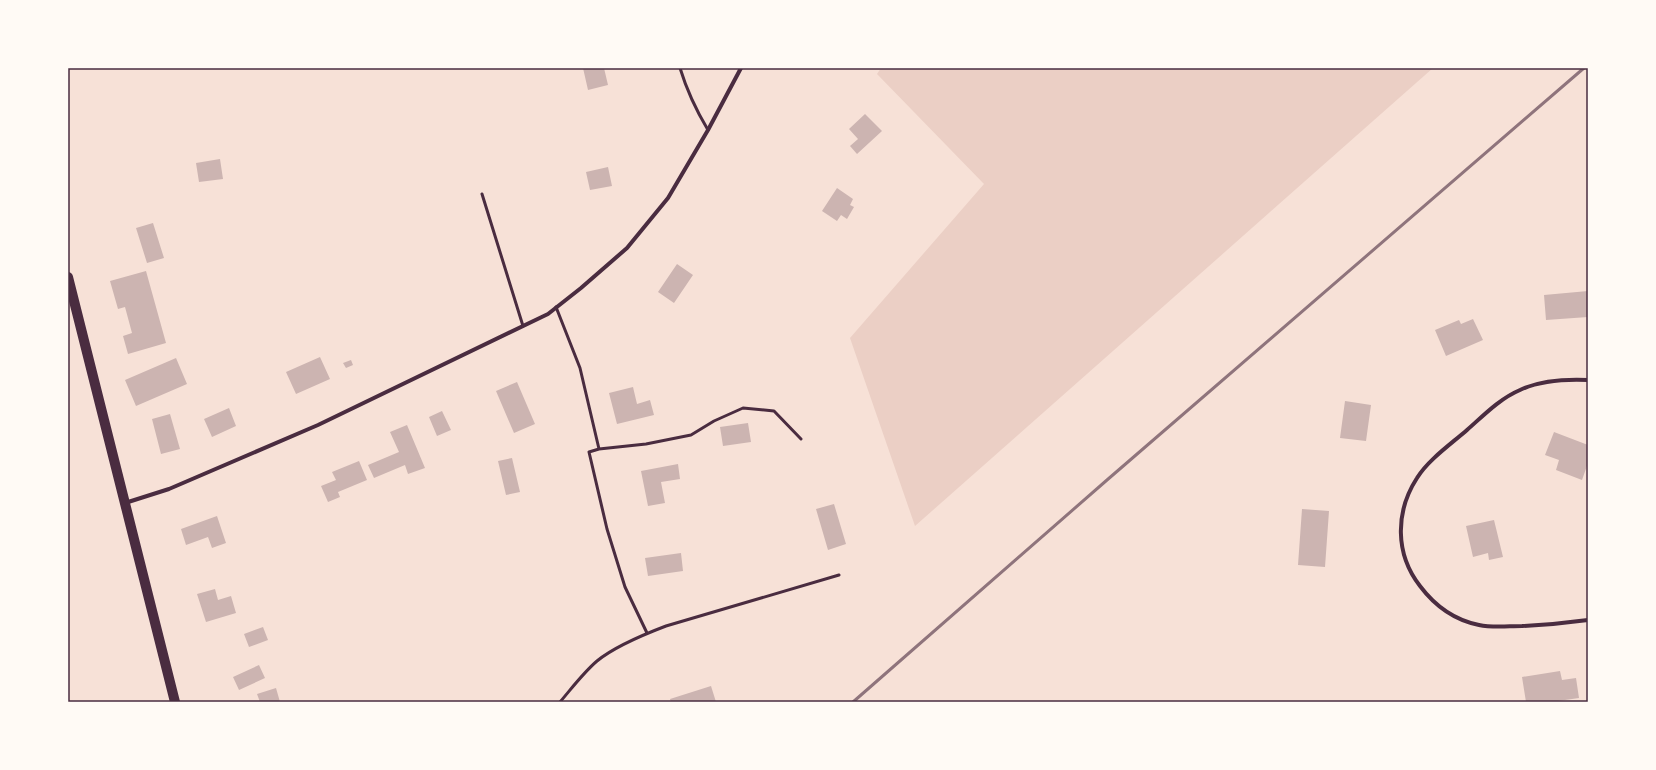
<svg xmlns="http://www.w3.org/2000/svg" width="1656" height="770" font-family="Cabin,sans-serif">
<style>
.green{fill:#ebcfc5}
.building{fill:#ccb4b1}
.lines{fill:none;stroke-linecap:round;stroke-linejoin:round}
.service{stroke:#4a2c40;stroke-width:3}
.minor{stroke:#4a2c40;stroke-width:4}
.primary{stroke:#4a2c40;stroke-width:10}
.rail{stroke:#8f747c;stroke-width:3}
.neatline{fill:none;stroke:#4a2c40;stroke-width:1.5}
</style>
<rect width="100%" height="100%" fill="#f7e1d7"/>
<!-- green -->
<path class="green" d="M881,68H1433L915,526L850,338L984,184L877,74Z"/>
<!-- building -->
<path class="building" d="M583,68H604L608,85L588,90Z
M865,114L882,131L857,154L850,146L858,139L849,129Z
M220,159L223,179L199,182L196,163Z
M608,167L612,186L590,190L586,172Z
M837,188L853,199L850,205L854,207L847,219L841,215L837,221L822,211Z
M153,223L164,258L147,263L136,228Z
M677,264L693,275L674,303L658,292Z
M146,271L166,343L128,354L123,336L132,333L125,307L118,309L110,281Z
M1588,291V317L1546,320L1544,295Z
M1473,319L1483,340L1446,356L1435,330L1459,320L1461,324Z
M320,357L330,379L296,394L286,372Z
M176,358L187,384L136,406L125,380Z
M351,360L353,365L346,368L343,363Z
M517,382L535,424L514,433L496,391Z
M633,387L637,404L650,400L654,415L617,424L609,393Z
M1345,401L1371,405L1366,441L1340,438Z
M229,408L236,426L212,437L204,419Z
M442,411L451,430L437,436L429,417Z
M170,414L180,449L161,454L152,419Z
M748,423L751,442L723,446L720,427Z
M407,425L425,468L408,474L405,465L374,478L368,465L399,452L390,432Z
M1554,432L1588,445V463L1582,480L1556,470L1559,460L1545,455Z
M512,458L520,492L506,495L498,461Z
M359,461L367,480L338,492L340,497L328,502L321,486L336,480L332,472Z
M678,464L680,479L661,482L665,503L648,506L641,471Z
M834,504L846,544L828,550L816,509Z
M1302,509L1329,511L1325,567L1298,565Z
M217,516L226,543L212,548L208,537L186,545L181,529Z
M1494,520L1503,557L1489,560L1488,553L1473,557L1466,526Z
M681,553L683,571L648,576L645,558Z
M215,589L218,600L231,596L236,613L206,622L197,594Z
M263,627L268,640L249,647L244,634Z
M259,665L265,678L239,690L233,677Z
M1560,671L1562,680L1576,678L1579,698L1551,702H1526L1522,677Z
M711,686L716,702H671L670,699Z
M276,688L280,702H260L257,694Z"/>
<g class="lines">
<!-- service -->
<path class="service" d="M680,68C687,91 696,110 708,130
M482,194L523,326
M556,307L580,368L599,449
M647,633L625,587L607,529L589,452L599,449L646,444L691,435L714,421L743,408L774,411L801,439
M560,702C572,688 583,673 597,661C614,647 645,634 666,626L839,575"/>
<!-- minor -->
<path class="minor" d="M1588,380C1565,379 1541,380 1520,390C1499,399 1483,416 1467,430C1451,444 1428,460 1417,478C1395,512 1395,554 1420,586C1435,606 1454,620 1479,625C1493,628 1508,626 1522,626C1544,625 1566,623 1588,620
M125,503L169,489L318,425L548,314L581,288L627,248L668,198L708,130L741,68"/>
<!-- primary -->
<path class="primary" d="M68,277L175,702"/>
<!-- rail -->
<path class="rail" d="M853,702L1107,480L1584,68"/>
</g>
<!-- border -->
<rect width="1656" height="770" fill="none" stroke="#fffaf5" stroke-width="138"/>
<rect x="69" y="69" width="1518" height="632" class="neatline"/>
</svg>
